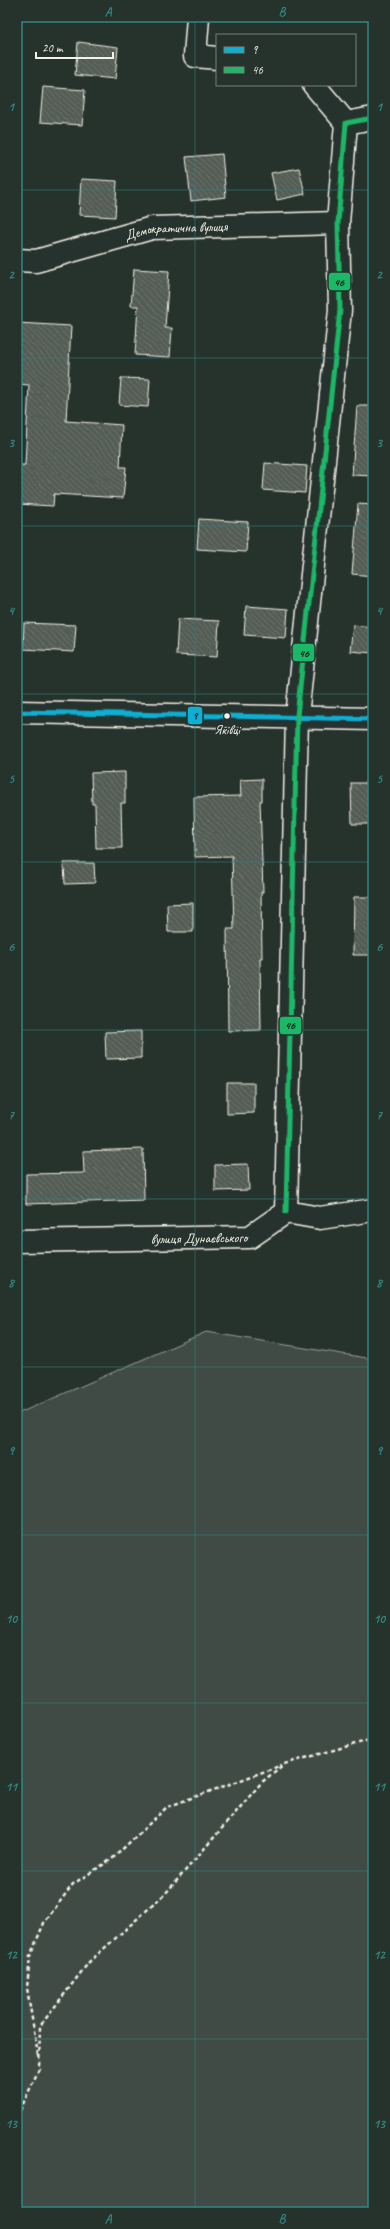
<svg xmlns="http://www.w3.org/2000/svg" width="390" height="2229" font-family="Caveat,sans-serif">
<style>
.green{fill:#414b45;stroke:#9a9e96}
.building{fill:url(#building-back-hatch);stroke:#f4f1e8}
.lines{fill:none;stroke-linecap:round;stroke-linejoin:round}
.minor-casing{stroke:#f4f1e8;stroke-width:25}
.path{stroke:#f4f1e8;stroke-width:2.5;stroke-dasharray:4 3;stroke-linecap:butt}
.minor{stroke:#26332d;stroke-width:22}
.bus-1-casing{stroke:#26332d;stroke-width:8}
.bus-2-casing{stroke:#26332d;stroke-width:8}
.bus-1{stroke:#0dafd3;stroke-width:5}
.bus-2{stroke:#1ab867;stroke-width:5}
.grid{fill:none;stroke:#318880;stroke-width:1;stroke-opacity:0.55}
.bus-dot{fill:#f4f1e8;stroke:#26332d;stroke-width:1.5}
.labels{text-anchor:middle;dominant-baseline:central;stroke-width:3;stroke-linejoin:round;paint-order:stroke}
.bus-label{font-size:13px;fill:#f4f1e8;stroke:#26332d}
.street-label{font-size:14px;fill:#f4f1e8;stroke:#26332d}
.line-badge{stroke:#26332d;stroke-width:1.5}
.pale-badge-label{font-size:11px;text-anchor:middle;font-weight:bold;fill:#111}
.neatline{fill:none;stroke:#318880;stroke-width:1.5}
.grid-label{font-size:13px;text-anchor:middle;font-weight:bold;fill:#318880}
</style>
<defs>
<pattern id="building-back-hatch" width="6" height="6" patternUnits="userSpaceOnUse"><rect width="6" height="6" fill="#525c55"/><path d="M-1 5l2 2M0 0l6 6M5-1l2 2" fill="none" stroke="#6c746d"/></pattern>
</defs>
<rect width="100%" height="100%" fill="#26332d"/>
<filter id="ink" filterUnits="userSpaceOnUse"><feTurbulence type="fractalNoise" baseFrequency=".025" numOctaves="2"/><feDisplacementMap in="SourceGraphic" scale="8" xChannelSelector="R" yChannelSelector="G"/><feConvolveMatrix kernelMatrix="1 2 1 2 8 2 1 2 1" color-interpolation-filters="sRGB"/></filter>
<g filter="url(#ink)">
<!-- green -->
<path class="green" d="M206,1332L373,1359V2212H17V1414Z"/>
<!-- building -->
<path class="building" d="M78,42L118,47L115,79L75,75Z
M43,87L85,90L82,125L40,122Z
M222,154L226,197L191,201L186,157Z
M299,168L305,194L277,200L271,173Z
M81,179L117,181L115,217L79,215Z
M134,269L169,271L165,328H172L170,357L135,355L138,306H131Z
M17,323L71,326L66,421L122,425L120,467H126L123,498L54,494L53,506L17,504V465H25L29,385L17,384Z
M121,378L150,379L148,407L119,405Z
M357,406H373V476L352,475Z
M265,463L307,466L305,493L263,490Z
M358,504L373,505V576L352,574Z
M199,519L248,522L246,552L197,549Z
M246,606L288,609L286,638L244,635Z
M178,619L219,621L217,657L176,655Z
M24,623L76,625L74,652L23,649Z
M353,625L373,627V653L350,651Z
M125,772V803H121L122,848H96L95,804H92L91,773Z
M262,779V801H260L263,892H261L262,958H260L261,1030L228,1031L227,929H234L232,856L195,857L194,797L241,796L240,780Z
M351,783H373V824H352Z
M64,863H94L95,883L65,884Z
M354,897H373V955H353Z
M193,903V932H168L167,904Z
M141,1031V1058L106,1059L105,1032Z
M227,1083H254V1113L227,1114Z
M143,1149L144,1200L26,1204V1174L84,1173L83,1151Z
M248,1164L249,1190L215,1191V1165Z"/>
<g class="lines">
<!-- minor casing -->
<g class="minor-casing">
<g id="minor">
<path d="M198,17L195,56L217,58"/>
<path d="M314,85L346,123"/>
<path d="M346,123L373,118"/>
<path id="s1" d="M17,260L36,261L152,228L338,223"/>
<path d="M17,712L373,719"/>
<path d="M286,1212L297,716L340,310L338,223L346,123"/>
<path id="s2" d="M17,1241L250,1237L286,1212L320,1218L373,1210"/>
</g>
</g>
<!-- path -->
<path class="path" d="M38,2055L27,1988L30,1956L44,1923L73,1884L112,1859L167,1807L282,1765
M17,2117L39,2069L40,2026L89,1962L165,1894L262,1782L284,1764L373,1739"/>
<!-- minor -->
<use href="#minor" class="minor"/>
<!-- bus-1 casing -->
<g class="bus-1-casing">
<path id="bus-1" d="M17,712L373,719"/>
</g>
<!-- bus-2 casing -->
<g class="bus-2-casing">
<path id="bus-2" d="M286,1212L297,716L340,310L338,223L346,123L373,118"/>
</g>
<!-- bus-1 -->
<use href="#bus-1" class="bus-1"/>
<!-- bus-2 -->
<use href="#bus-2" class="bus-2"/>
</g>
</g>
<!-- grid -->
<path class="grid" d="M195,17V2212M17,190H373M17,358H373M17,526H373M17,694H373M17,862H373M17,1030H373M17,1199H373M17,1367H373M17,1535H373M17,1703H373M17,1871H373M17,2039H373"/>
<!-- markers -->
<circle class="bus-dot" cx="227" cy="716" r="3.5"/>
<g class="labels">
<!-- bus labels -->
<g class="bus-label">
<text x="227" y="730">Яківці</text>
</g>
<!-- street labels -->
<g class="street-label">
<text stroke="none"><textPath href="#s1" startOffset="163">Демократична вулиця</textPath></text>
<text stroke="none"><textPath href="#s2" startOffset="182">вулиця Дунаєвського</textPath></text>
</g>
</g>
<g class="line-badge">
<rect x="328" y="272" width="23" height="19" rx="4" fill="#1ab867"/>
<rect x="292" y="643" width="23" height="19" rx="4" fill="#1ab867"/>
<rect x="187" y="706" width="16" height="19" rx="4" fill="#0dafd3"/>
<rect x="279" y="1016" width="23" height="19" rx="4" fill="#1ab867"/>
</g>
<g class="pale-badge-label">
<text x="339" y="286">46</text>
<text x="304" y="657">46</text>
<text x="195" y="719">9</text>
<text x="290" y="1029">46</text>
</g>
<!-- margin -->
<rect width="390" height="2229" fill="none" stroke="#26332d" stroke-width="44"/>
<!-- legend -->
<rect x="216" y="34" width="140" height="52" fill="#26332d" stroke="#787f78"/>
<rect x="224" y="47" width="20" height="6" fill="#0dafd3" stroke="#787f78"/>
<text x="252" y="54" font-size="12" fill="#f4f1e8">9</text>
<rect x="224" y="67" width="20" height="6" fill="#1ab867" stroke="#787f78"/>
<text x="252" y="74" font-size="12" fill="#f4f1e8">46</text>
<!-- scale -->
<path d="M36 52v6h77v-6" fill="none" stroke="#f4f1e8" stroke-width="2"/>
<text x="42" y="52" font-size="12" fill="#f4f1e8" stroke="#26332d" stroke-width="3" paint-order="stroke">20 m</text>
<rect x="22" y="22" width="346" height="2185" class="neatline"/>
<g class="grid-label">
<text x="108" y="16">A</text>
<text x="282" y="16">B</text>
<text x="11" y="111">1</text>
<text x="379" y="111">1</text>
<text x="11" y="279">2</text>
<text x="379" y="279">2</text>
<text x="11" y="447">3</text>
<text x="379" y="447">3</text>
<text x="11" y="615">4</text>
<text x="379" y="615">4</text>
<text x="11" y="783">5</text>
<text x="379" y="783">5</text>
<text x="11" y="951">6</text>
<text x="379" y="951">6</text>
<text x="11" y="1119">7</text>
<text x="379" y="1119">7</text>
<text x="11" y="1287">8</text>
<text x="379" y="1287">8</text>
<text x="11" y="1455">9</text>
<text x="379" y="1455">9</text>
<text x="11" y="1623">10</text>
<text x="379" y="1623">10</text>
<text x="11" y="1791">11</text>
<text x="379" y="1791">11</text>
<text x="11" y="1959">12</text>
<text x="379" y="1959">12</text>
<text x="11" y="2128">13</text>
<text x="379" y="2128">13</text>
<text x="108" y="2223">A</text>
<text x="282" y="2223">B</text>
</g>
</svg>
